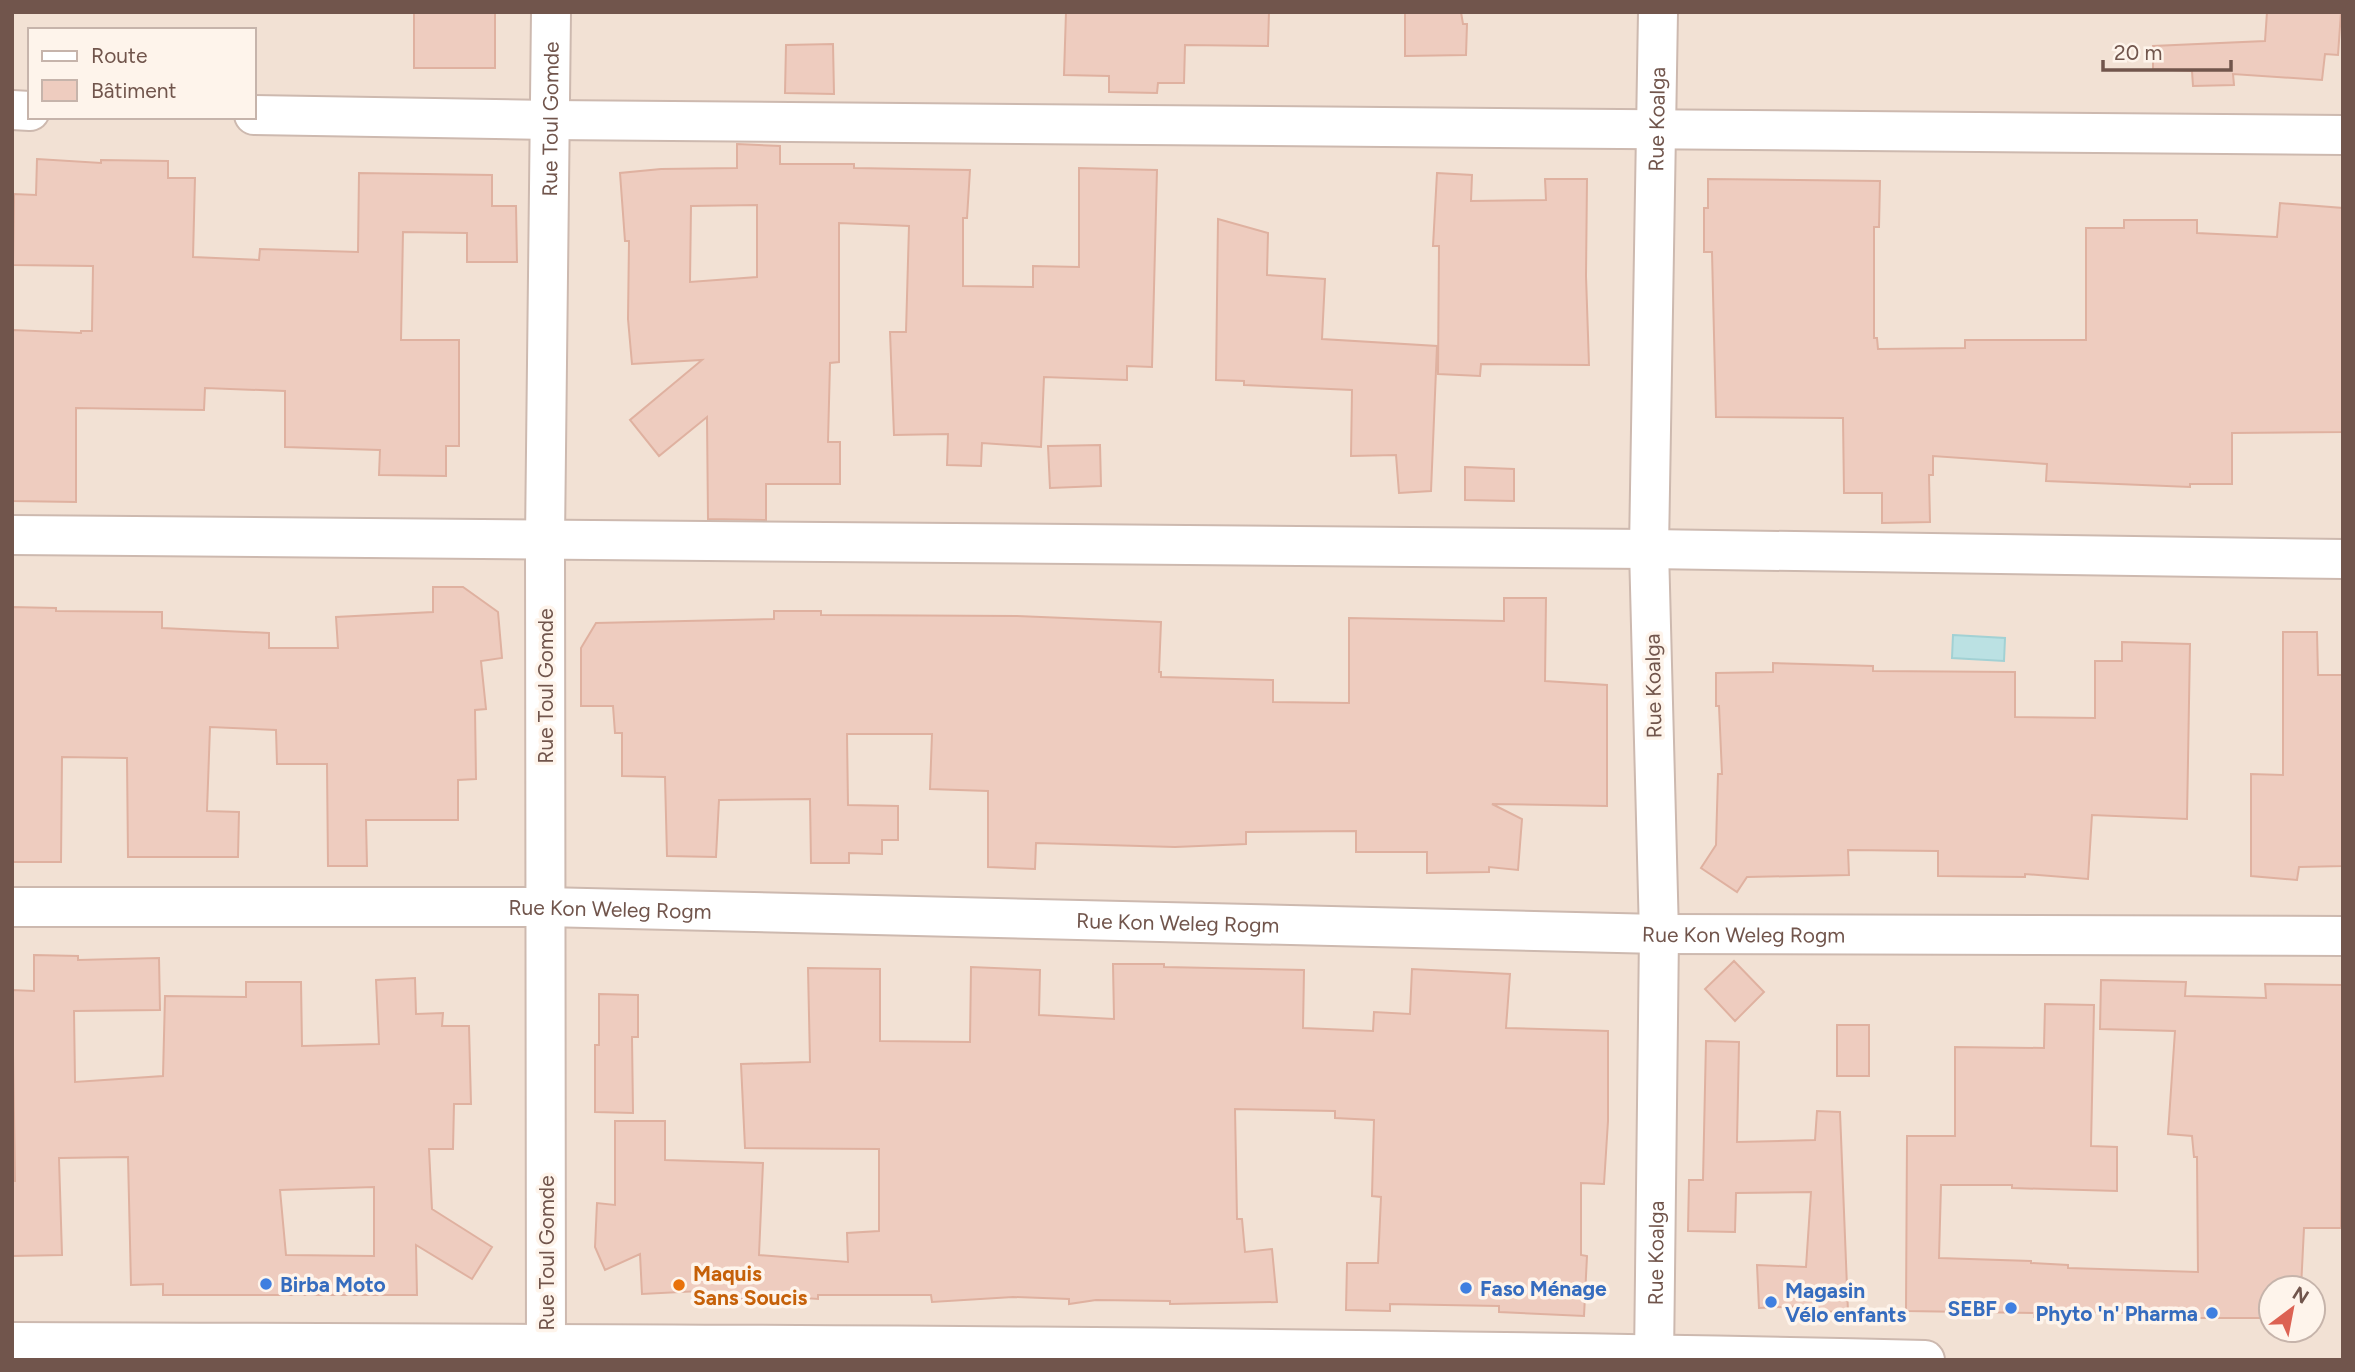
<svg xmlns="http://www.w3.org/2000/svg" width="2355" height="1372" font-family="Figtree,sans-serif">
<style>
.residential{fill:#f2e1d4;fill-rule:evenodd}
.water{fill:#bbe1e3;stroke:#a2d1d4;stroke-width:2}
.building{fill:#eeccbf;stroke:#dfb1a0;stroke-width:2;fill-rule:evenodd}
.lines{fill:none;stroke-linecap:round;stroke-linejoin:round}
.minor-casing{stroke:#cdb9af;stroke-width:42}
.tertiary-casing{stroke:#cdb9af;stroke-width:42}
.minor{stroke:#fff;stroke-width:38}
.tertiary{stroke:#fff;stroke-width:38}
.shop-dot{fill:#3f7fe0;stroke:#fef4eb;stroke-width:2.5}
.food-dot{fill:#e8710a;stroke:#fef4eb;stroke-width:2.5}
.labels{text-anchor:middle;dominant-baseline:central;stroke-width:7;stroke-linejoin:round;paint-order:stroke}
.street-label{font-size:21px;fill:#71554c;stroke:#fef4eb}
.food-label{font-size:21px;font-weight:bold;fill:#c56008;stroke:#fef4eb;text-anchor:start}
.shop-label{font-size:21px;font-weight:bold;fill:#366cbe;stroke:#fef4eb;text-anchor:start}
</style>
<rect width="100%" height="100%" fill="#fbf0e5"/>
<!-- residential -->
<path class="residential" d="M12,12H2343V1360H12ZM30,30H254V117H30ZM2271,1288H2313V1330H2271Z"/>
<!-- water -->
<path class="water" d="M1953,635L2005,638L2004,661L1952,658Z"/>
<!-- building -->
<path class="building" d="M414,12H495V68H414Z
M1066,12H1269L1268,46L1185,45L1184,83H1158L1157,93L1109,92V76L1064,75Z
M1405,12H1461L1463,24H1467L1466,55L1405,56Z
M2267,12H2341L2338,55L2325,54L2322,80L2233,74L2234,85L2193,86L2192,71L2153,69V46L2265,41Z
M833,44L834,94L785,93L786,45Z
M737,144L780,146V164H854V168L970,170L967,218H963V286L1033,287V266L1079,267V168L1157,170L1152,367L1127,366V380L1044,377L1041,447L982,443L981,466L947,465L948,434L894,435L890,332H906L909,226L839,223V362L830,363L828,442H840V484H766V520L708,519L707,417L659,456L630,420L702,360L632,364L628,319L629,241H625L620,173L661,169L737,168ZM757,205V277L690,282L691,206Z
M37,159L101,163V160L168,161V178H195L193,257L259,260L260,249L358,252L359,173L492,175V206H516L517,262H467V233L403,232L401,340H459V446H446V476L379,475L380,450L285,447V391L205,388L204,410L76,408V502L12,501L13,330L81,333V331H92L93,266L13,265L14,194L36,195Z
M1437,173L1472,175L1471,201L1546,200L1545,179H1587L1586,276L1589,365L1481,364L1480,376L1438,374L1439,246H1433Z
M1708,179L1880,181L1879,227H1874V338H1877L1878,349L1965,348V340H2086V228H2124V220H2197V233L2277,237L2280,203L2343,208V432L2232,433V484H2190V487L2046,481L2047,464L1933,456V475H1929L1930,522L1882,523V493H1844L1843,418L1716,417L1712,252H1704V208H1708Z
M1218,219L1268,233L1267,275L1325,279L1322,339L1437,346L1431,491L1399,493L1396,455L1351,456L1352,390L1244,385V381L1216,380Z
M1100,445L1101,486L1050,488L1048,446Z
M1465,467L1514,469V501L1465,500Z
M433,587H463L498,612L502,658L481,661L486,709L475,710L476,779L458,780V820H366L367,866H328L327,764H277L276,730L210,727L207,811L239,812L238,857H128L127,758L62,757L61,862H12V607L56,608V611L162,612V628L269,633V648H338L336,617L433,612Z
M1504,598H1546L1545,681L1607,685V806L1492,804L1522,819L1518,870L1489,867V872L1427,873V852H1356V831L1246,832V844L1175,847L1036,843L1035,869L988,867V791L930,789L932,734H847L848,805L898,806V840H882V854L849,853V863H811L810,799L719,800L716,857L667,856L665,777L622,776V733H615L613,706H581V648L596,623L774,619V611H821V615L1017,616L1161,622L1159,672H1161V677L1273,680V702L1349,703V618L1504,621Z
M2283,632H2317L2318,675H2343V866L2299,867L2297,880L2251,876V774L2283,775Z
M2122,642L2190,644L2187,819L2092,815L2088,879L2025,874V877L1938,876V851L1848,850L1849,875L1747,877L1737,892L1701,868L1716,845L1718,774H1722L1719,706H1716V673L1773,672V663L1873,666V671L2015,672V717L2095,718V661H2122Z
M34,955L78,956V960L159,958L160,1010L74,1011L75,1082L163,1076L165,996L246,997V982H301L302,1046L379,1044L376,980L415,978L416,1014L443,1013L442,1026H469L471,1104H454L453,1149H429L432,1209L492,1247L472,1279L416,1245L417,1295H163V1284L131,1285L128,1157L59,1158L62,1255L12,1256V1181H15L12,990L34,991ZM374,1187V1256L286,1255L280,1190Z
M1734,961L1764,992L1735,1021L1705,989Z
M1113,964H1164V967L1304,970L1303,1028L1373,1031L1374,1012L1410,1014L1412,969L1510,974L1506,1028L1608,1031V1121L1604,1184L1581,1183V1255L1587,1256L1584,1316L1499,1312V1306L1390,1304V1311L1346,1310L1347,1263H1378L1381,1197L1372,1196L1374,1120L1335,1118V1111L1235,1109L1237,1219H1242L1245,1252L1272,1249L1277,1302L1170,1304V1301L1096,1300L1069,1304V1299L1013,1297L932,1302L931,1295H818V1299L762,1295L761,1300L699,1296L700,1291L642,1294L640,1254L605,1270L595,1247L597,1203L615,1205V1121H665V1160L763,1163L759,1255L848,1262L847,1233L879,1231V1149L745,1148L741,1064L810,1062L808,968L880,969V1041L970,1042L971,967L1040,970L1039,1015L1114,1019Z
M2101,980L2186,982L2185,996L2266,998L2265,984L2343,985L2341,1228H2304L2301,1288H2271V1318H2196V1314L2086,1312V1317H2034V1313L1906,1311L1907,1136H1955V1047L2044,1048L2045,1004L2094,1005L2091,1146L2117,1147V1191L2012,1188V1185H1941L1939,1258L2031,1261V1263L2068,1265V1268L2198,1272L2197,1157H2194L2192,1136L2168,1134L2175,1031L2100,1029Z
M599,994L638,995V1037H632L633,1113L595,1112V1045H599Z
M1837,1025H1869V1076H1837Z
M1706,1041L1739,1042L1737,1142L1815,1140L1817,1111L1840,1112L1848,1312L1803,1311V1306L1759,1308L1757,1265L1806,1267L1811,1192L1736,1193L1735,1232L1688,1231L1689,1180H1703Z"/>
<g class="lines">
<!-- minor casing -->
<g class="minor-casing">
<g id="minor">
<path d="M12,110L30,111"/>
<path d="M254,115L549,120L2343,135"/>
<path d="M12,535L1649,549L2343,559"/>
<path id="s1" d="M12,907H545L1659,934L2343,936"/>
<path id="s2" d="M546,1360L545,539L551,12"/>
<path id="s3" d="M1654,1360L1659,934L1649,549L1658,12"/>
</g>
</g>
<!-- tertiary casing -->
<g class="tertiary-casing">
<path id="tertiary" d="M12,1342C650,1344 1288,1345 1925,1360"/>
</g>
<!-- minor -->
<use href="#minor" class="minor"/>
<!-- tertiary -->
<use href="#tertiary" class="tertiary"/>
</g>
<!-- markers -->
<g class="shop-dot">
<circle cx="266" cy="1284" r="7"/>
<circle cx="1466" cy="1288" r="7"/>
<circle cx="1771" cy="1302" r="7"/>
<circle cx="2011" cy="1308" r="7"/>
<circle cx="2212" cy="1313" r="7"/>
</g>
<circle class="food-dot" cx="679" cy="1285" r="7"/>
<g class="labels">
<!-- street labels -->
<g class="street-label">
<text stroke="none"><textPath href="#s2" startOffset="1241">Rue Toul Gomde</textPath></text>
<text stroke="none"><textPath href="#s3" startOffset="1241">Rue Koalga</textPath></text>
<text transform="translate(545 686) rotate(-90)">Rue Toul Gomde</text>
<text transform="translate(1653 686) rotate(-91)">Rue Koalga</text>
<text stroke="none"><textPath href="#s1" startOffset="598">Rue Kon Weleg Rogm</textPath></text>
<text stroke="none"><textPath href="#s1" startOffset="1166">Rue Kon Weleg Rogm</textPath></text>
<text stroke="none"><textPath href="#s1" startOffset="1732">Rue Kon Weleg Rogm</textPath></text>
<text transform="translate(546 1253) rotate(-90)">Rue Toul Gomde</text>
<text stroke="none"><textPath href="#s3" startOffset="107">Rue Koalga</textPath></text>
</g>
<!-- food labels -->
<g class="food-label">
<text x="693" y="1273">Maquis<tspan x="693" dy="24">Sans Soucis</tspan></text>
</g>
<!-- shop labels -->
<g class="shop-label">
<text x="280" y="1284">Birba Moto</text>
<text x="1480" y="1288">Faso Ménage</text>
<text x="1785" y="1290">Magasin<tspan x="1785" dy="24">Vélo enfants</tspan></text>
<text x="1997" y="1308" text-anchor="end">SEBF</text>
<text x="2198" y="1313" text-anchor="end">Phyto 'n' Pharma</text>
</g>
</g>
<!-- border -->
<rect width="2355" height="1372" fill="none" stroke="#71554c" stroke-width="28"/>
<!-- legend -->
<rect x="28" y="28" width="228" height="91" fill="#fef4eb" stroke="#c6b4ab" stroke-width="2"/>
<rect x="42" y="51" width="35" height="10" fill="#ffffff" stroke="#c6b4ab" stroke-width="2"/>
<text x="91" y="63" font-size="21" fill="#71554c">Route</text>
<rect x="42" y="80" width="35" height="21" fill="#eeccbf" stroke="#c6b4ab" stroke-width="2"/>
<text x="91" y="98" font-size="21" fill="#71554c">Bâtiment</text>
<!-- north arrow -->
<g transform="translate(2292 1309) rotate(32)"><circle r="33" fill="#fef4eb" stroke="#c6b4ab" stroke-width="2"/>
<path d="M0-5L12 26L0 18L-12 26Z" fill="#dc6253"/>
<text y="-10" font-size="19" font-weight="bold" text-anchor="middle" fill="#71554c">N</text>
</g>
<!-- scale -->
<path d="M2103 60v10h128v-10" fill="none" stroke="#71554c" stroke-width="3.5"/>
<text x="2114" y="60" font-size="21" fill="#71554c" stroke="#fef4eb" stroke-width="5" paint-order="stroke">20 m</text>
</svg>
